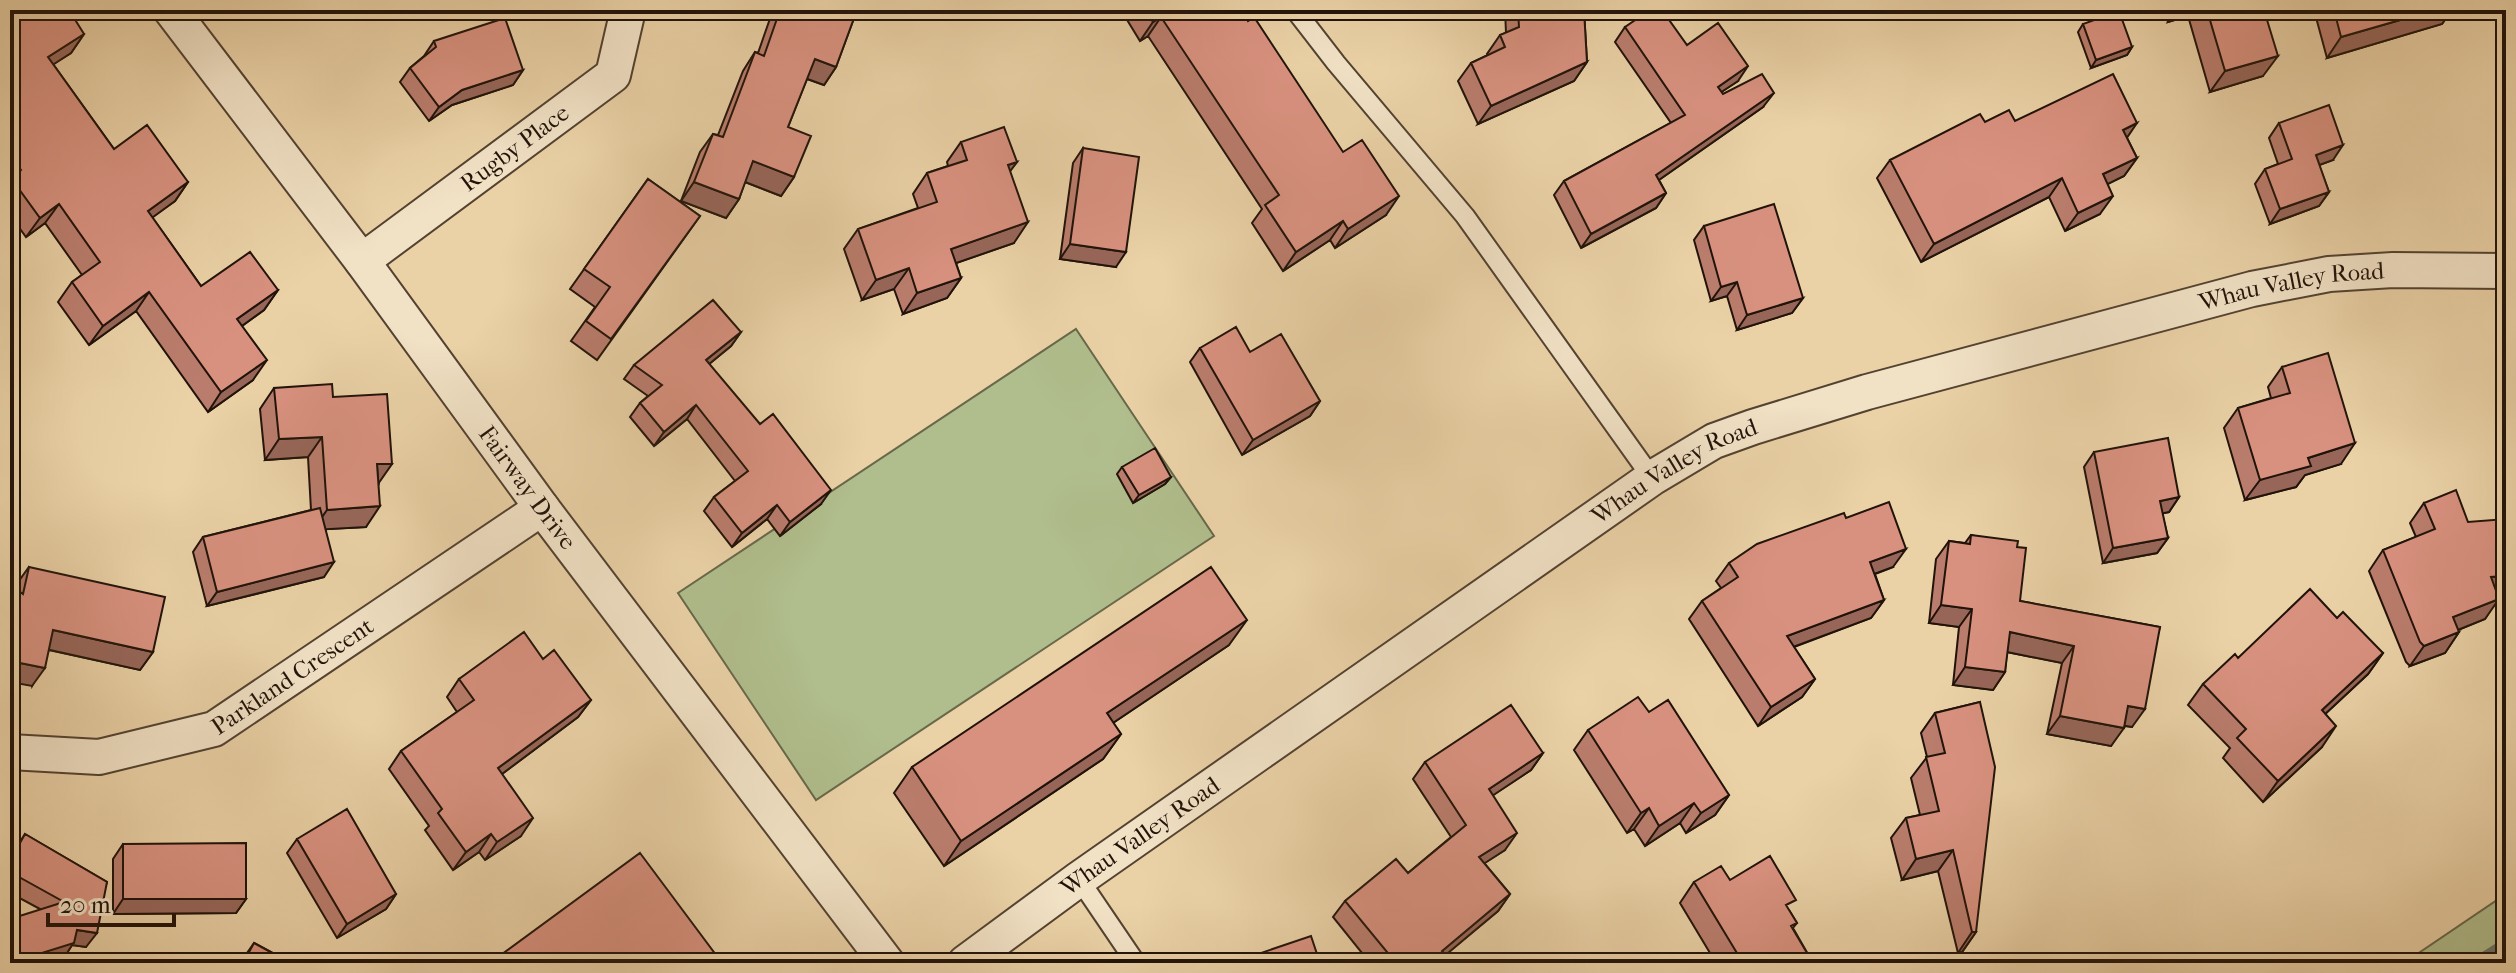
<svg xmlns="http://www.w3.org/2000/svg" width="2516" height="973" font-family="'IM FELL French Canon',serif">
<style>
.green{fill:#b0bd8c;stroke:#68684b;stroke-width:2}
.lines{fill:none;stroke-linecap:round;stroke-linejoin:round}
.stream{stroke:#68756b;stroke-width:12}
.lane-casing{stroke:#534231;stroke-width:22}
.street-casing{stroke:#534231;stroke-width:38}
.lane{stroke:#f1e1c5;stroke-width:18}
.street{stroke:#f1e1c5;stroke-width:34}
.wall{fill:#ba7d6d;stroke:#21130a;stroke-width:2}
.shaded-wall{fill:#976659;stroke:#21130a;stroke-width:2}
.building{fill:#d8917f;stroke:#21130a;stroke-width:2}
.labels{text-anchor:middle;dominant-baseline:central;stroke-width:7;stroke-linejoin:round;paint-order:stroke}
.street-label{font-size:24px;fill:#21130a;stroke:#f1e1c5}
</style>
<rect width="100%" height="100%" fill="#ead1a6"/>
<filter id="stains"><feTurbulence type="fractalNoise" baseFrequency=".0025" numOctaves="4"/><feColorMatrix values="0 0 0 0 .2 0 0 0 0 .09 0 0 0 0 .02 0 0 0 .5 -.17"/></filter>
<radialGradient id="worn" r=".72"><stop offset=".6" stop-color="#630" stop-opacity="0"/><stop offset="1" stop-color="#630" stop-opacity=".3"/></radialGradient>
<!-- green -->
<path class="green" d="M1076,329L1214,536L816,800L678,593Z
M2506,894V963H2404Z"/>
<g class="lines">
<!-- stream -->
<path class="stream" d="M2476,963L2506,944"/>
<!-- lane casing -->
<g class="lane-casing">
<path id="lane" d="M1295,10L1336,63L1465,216L1652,478
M1079,879L1136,963"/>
</g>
<!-- street casing -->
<g class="street-casing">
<g id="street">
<path id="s1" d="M171,10L362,261L542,508L887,963"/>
<path id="s2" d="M362,261L613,75L628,10"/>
<path id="s3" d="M10,752L99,757L214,729L542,508"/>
<path id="s4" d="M965,963L1079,879L1652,478L1714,441L1753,427L1867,392L2252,289L2329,274L2393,270L2506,271"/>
</g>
</g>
<!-- lane -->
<use href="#lane" class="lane"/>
<!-- street -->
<use href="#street" class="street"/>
</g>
<!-- wall -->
<path class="wall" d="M10,10L84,34L71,53L53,64L114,149L188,182L175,201L152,217L201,286L278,290L264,310L242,326L253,380L208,412L136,311L89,345L58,302L72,282L82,275L45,223L26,237L10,215Z
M773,10H857L836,67L824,85L807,79L788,127L794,177L781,196L745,182L739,199L726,218L681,201L700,152L713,134L718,135L743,71L755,52L758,53Z
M1121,10H1242L1386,215L1335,248L1330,240L1283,271L1252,223L1262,209L1148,36L1140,41Z
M1505,10H1584L1587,62L1574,81L1478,124L1458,81L1471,63L1488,55L1487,54L1500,35L1506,33Z
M2164,10H2264L2263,76L2210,92L2188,16L2168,22Z
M2314,10H2452L2442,24L2327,58Z
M2083,24L2132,47L2127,55L2091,68L2078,32Z
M1625,27L1687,45L1738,81L1721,92L1723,94L1763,107L1659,180L1666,193L1656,208L1581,248L1554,195L1564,181L1671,123L1615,42Z
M434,41L523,70L513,85L452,105L429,121L400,82L410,68L424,56Z
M2015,121L2127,138L2137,158L2124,176L2107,184L2100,214L2065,231L2049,197L1921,262L1877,178L1890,160L1985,122Z
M2279,123L2333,160L2319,165L2329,192L2319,206L2270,224L2255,184L2265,169L2278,164L2269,138Z
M961,142L1017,162L1010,171L1014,243L956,263L961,278L947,298L903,314L894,289L862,300L844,249L858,229L918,208L913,194L927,173L948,166L947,162Z
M1083,148L1116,267L1060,259L1073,163Z
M648,179L700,216L597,360L571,341L595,307L570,289Z
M1704,226L1803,298L1792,313L1737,330L1727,296L1711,301L1694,240Z
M741,332L731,346L709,364L821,504L780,536L767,519L732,547L704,511L714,497L735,481L687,419L654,446L630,417L640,403L648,396L624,379L634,365Z
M1200,348L1250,352L1320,401L1310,416L1242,455L1190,362Z
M2282,367L2341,464L2305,475L2296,487L2245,500L2224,428L2238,408L2271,398L2268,387Z
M274,388L333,397L379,483L366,527L326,529L324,577L207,606L193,552L203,537L311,510L308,457L265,460L260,409Z
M2094,452L2179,497L2169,512L2162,513L2168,538L2157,553L2103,563L2084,467Z
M1122,467L1171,477L1165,484L1133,503L1117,474Z
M2424,503L2499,596L2485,619L2458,630L2459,632L2445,653L2410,666L2406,662L2369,571L2383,550L2416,537L2410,523Z
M1846,518L1893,567L1875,574L1884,600L1871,618L1794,647L1815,679L1802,697L1758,726L1689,619L1702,601L1721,588L1716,581L1729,563Z
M1971,535L2017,547L2020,601L2160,627L2132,727L2124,726L2111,746L2047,734L2062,663L2007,652L2005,672L1993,690L1953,685L1959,627L1929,623L1936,559L1949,541L1965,543Z
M29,567L153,652L140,670L49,650L32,686L15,589L16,585Z
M2337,618L2383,653L2368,674L2325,714L2322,747L2263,802L2223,758L2230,748L2188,705L2203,684L2238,658Z
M1229,645L1113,723L1121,734L1103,759L944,866L894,793L912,767Z
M543,659L591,700L578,717L502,774L521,836L485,860L479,852L453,870L425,830L429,826L389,769L401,751L457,712L447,697L459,679Z
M1980,702L1976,932L1962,952L1958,953L1938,871L1902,880L1891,838L1906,818L1920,815L1911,778L1927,757L1921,733L1935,713Z
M1649,712L1729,795L1715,815L1686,833L1680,823L1645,846L1634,829L1627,833L1574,750L1588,730Z
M1543,753L1531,770L1493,795L1505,850L1484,863L1510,894L1498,911L1445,955L1448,958L1444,963H1370L1333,917L1345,901L1408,873L1451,837L1413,779L1425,762Z
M25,834L107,882L86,947L72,945L64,958L47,963H10L40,909L10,893V857Z
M297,839L396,894L386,909L337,938L287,853Z
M123,844L246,899L236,913L113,914V859Z
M1730,880L1789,910L1797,923L1793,928L1813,963H1716L1680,903L1694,882Z
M254,943L291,963H240Z
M1255,955L1320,963H1249Z"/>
<!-- shaded-wall -->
<path class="shaded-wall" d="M2176,10H2192L2188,16L2168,22Z
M2435,10H2452L2442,24L2327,58L2341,37Z
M1161,17L1148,36L1140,41L1153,22Z
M84,34L71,53L34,77L48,57Z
M2132,47L2127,55L2091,68L2096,60Z
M2278,56L2263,76L2210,92L2225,71Z
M815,59L836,67L824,85L802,77Z
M1587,62L1574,81L1478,124L1491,106Z
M1748,66L1738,81L1708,101L1718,87Z
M523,70L513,85L452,105L429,121L439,107L462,90Z
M1774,93L1763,107L1646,189L1656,175Z
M2137,123L2124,142L2123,130Z
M2343,145L2333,160L2306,170L2316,155Z
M2137,158L2124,176L2090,193L2103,174Z
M753,161L794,177L781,196L740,180Z
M1017,162L1002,182L1008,165Z
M2062,178L2049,197L1921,262L1934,244Z
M188,182L175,201L134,231L148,211Z
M694,182L739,199L726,218L681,201Z
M2329,192L2319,206L2270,224L2280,209Z
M1666,193L1656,208L1581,248L1591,234Z
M1399,196L1386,215L1335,248L1348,229Z
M2113,196L2100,214L2065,231L2078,213Z
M59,204L45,223L26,237L40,218Z
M1343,221L1330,240L1283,271L1296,252Z
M1028,222L1014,243L936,270L951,249Z
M1070,244L1126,252L1116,267L1060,259Z
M909,268L894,289L862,300L876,280Z
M961,278L947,298L903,314L917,293Z
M1737,282L1727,296L1711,301L1721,287Z
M278,290L264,310L224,339L237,319Z
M149,292L136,311L89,345L103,326Z
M1803,298L1792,313L1737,330L1747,315Z
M741,332L731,346L697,374L706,360Z
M267,360L253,380L208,412L221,392Z
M1320,401L1310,416L1242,455L1253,440Z
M696,405L687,419L654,446L664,432Z
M322,437L308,457L265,460L279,439Z
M2355,443L2341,464L2305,475L2296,487L2245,500L2260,480L2308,458Z
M377,464H392L378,484Z
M1171,477L1165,484L1133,503L1139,495Z
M831,490L821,504L780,536L790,522Z
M2179,497L2169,512L2150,516L2160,501Z
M777,505L767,519L732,547L742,533Z
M380,506L366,527L313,530L327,510Z
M2168,538L2157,553L2103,563L2113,548Z
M1906,549L1893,567L1858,580L1870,562Z
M334,562L324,577L207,606L217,592Z
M2506,576V596L2476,598L2491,577Z
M2499,599L2485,619L2438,638L2453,617Z
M1884,600L1871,618L1774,654L1787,636Z
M1941,605L1972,609L1959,627L1929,623Z
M1247,620L1229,645L1089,739L1107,713Z
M53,630L153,652L140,670L41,648Z
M2010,632L2074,646L2062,663L1997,650Z
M2459,632L2445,653L2410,666L2424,646Z
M2383,653L2368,674L2307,731L2322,710Z
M10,661L45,668L32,686L10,682Z
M1965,667L2005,672L1993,690L1953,685Z
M1815,679L1802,697L1758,726L1771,707Z
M591,700L578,717L486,786L498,768Z
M2128,706L2145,709L2132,727L2115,724Z
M2060,716L2124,728L2111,746L2047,734Z
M2336,726L2322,747L2263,802L2278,781Z
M1121,734L1103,759L944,866L961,841Z
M1543,753L1531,770L1477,806L1489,789Z
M1729,795L1715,815L1686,833L1701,813Z
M1694,803L1680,823L1645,846L1659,826Z
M1649,808L1634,829L1627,833L1641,813Z
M533,818L521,836L485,860L497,842Z
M1517,833L1505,850L1468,874L1479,857Z
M491,834L479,852L453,870L466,852Z
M1953,850L1938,871L1902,880L1916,859Z
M396,894L386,909L337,938L347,924Z
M1510,894L1498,911L1436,963L1442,951Z
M123,899H246L236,913L113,914Z
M77,930L97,933L86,947L72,945L64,958L47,963H10Z
M1972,932H1976L1962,952L1958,953Z"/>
<!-- building -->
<path class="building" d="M10,10H69L84,34L48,57L114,149L147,125L188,182L148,211L201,286L250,252L278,290L237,319L267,360L221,392L149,292L103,326L72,282L100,262L59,204L40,218L11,178L21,170L10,153Z
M780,10H857L836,67L815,59L788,127L811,136L794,177L753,161L739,199L694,182L713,134L723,137L755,52L764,56Z
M1146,10H1242L1248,21L1254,17L1343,152L1362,140L1399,196L1348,229L1343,221L1296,252L1265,205L1279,195L1161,17L1153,22Z
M1518,10H1584L1587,62L1491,106L1471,63L1505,47L1500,35L1519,27Z
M1650,10H1662L1687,45L1718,23L1748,66L1718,87L1723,94L1762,74L1774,93L1656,175L1666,193L1591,234L1564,181L1685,115L1625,27Z
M2207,10H2264L2278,56L2225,71Z
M2334,10H2435L2341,37Z
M2119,11L2132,47L2096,60L2083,24Z
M505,18L523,70L462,90L439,107L410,68L436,47L434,41Z
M2113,74L2137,123L2123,130L2137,158L2103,174L2113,196L2078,213L2062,178L1934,244L1890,160L1980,114L1985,122L2009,110L2015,121Z
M2329,105L2343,145L2316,155L2329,192L2280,209L2265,169L2292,159L2279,123Z
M1004,127L1017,162L1008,165L1028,222L951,249L961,278L917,293L909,268L876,280L858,229L937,202L927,173L967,160L961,142Z
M1083,148L1139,157L1126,252L1070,244Z
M648,179L700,216L611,339L586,321L610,287L584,269Z
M1774,204L1803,298L1747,315L1737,282L1721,287L1704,226Z
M713,300L741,332L706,360L760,424L773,414L831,490L790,522L777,505L742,533L714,497L748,471L696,405L664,432L640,403L662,385L634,365Z
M1236,327L1250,352L1281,334L1320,401L1253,440L1200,348Z
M10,351L15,354L10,360Z
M2328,353L2355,443L2308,458L2311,466L2260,480L2238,408L2290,393L2282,367Z
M332,384L333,397L387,394L392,464H377L380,506L327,510L322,437L279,439L274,388Z
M2168,438L2179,497L2160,501L2168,538L2113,548L2094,452Z
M1155,448L1171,477L1139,495L1122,467Z
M2456,490L2468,522L2506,519V576L2491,577L2499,599L2453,617L2459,632L2424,646L2420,642L2383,550L2435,529L2424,503Z
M1889,502L1906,549L1870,562L1884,600L1787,636L1815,679L1771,707L1702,601L1738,577L1729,563L1757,544L1844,513L1846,518Z
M320,508L334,562L217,592L203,537Z
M1971,535L2018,541L2017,547L2026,548L2020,601L2160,627L2145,709L2128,706L2124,728L2060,716L2074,646L2010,632L2005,672L1965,667L1972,609L1941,605L1949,541L1970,544Z
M29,567L165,597L153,652L53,630L45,668L10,661V585L23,594Z
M1211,567L1247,620L1107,713L1121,734L961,841L912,767Z
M2310,589L2337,618L2343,612L2383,653L2322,710L2336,726L2278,781L2237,738L2246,729L2203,684L2235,654L2238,658Z
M524,632L543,659L554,650L591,700L498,768L533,818L497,842L491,834L466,852L438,813L442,809L401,751L474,700L459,679Z
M1638,697L1649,712L1668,700L1729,795L1701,813L1694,803L1659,826L1649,808L1641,813L1588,730Z
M1980,702L1995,767L1976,932H1972L1953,850L1916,859L1906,818L1939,811L1926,757L1945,753L1935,713Z
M1511,705L1543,753L1489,789L1517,833L1479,857L1510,894L1442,951L1448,958L1442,963H1396L1345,901L1396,859L1408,873L1466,825L1425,762Z
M347,809L396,894L347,924L297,839Z
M25,834L107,882L97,933L77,930L74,943L10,963V919L64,902L10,872V861Z
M246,843V899H123V844Z
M640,853L722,963H490Z
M1770,856L1796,900L1786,905L1797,923L1791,926L1813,963H1743L1694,882L1721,866L1730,880Z
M1311,936L1320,963H1258L1255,955Z
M254,943L291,963H243Z"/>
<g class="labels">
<!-- street labels -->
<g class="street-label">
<text stroke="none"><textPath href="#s2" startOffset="190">Rugby Place</textPath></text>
<text stroke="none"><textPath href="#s4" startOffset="1512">Whau Valley Road</textPath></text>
<text stroke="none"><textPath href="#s4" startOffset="864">Whau Valley Road</textPath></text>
<text stroke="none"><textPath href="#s1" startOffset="596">Fairway Drive</textPath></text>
<text stroke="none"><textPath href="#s3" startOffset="302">Parkland Crescent</textPath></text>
<text stroke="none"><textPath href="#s4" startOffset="216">Whau Valley Road</textPath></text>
</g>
</g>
<!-- margin -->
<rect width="2516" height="973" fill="none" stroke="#ead1a6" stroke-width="40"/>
<rect x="12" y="12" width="2492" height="949" fill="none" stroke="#21130a" stroke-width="4"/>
<rect x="20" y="20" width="2476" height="933" fill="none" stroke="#21130a" stroke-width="2"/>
<!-- scale -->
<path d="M48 913v12h126v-12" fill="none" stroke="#21130a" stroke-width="4"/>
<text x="60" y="913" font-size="24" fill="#21130a" stroke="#f1e1c5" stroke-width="6" paint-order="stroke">20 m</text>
<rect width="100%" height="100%" filter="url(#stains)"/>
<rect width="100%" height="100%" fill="url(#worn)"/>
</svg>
